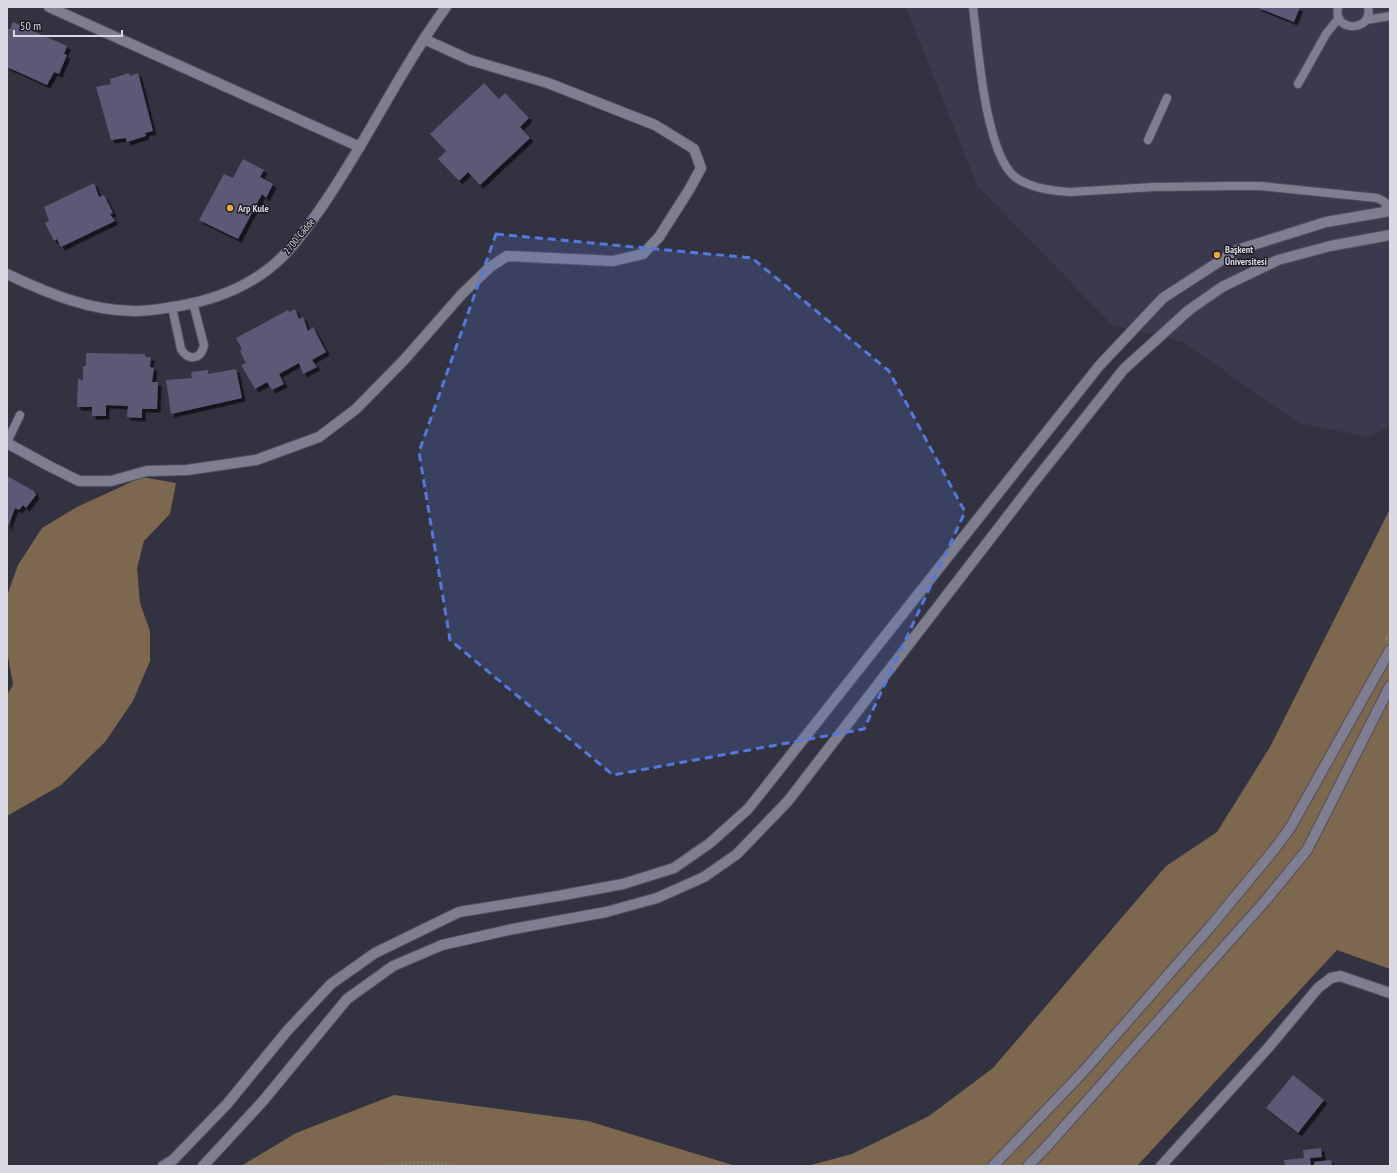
<svg xmlns="http://www.w3.org/2000/svg" width="1397" height="1173" font-family="'PT Sans Narrow',sans-serif">
<style>
.built{fill:#3b394e}
.forest{fill:#7b684e}
.building{fill:#5b5875;filter:url(#shadow)}
.lines{fill:none;stroke-linecap:round;stroke-linejoin:round}
.service-casing{stroke:#504f5c;stroke-width:10}
.minor-casing{stroke:#504f5c;stroke-width:12}
.tertiary-casing{stroke:#504f5c;stroke-width:12}
.path{stroke:#8b8b97;stroke-width:2.5;stroke-dasharray:1 3;stroke-linecap:butt}
.service{stroke:#7f7e90;stroke-width:8}
.minor{stroke:#7f7e90;stroke-width:10}
.tertiary{stroke:#7f7e90;stroke-width:10}
.marked{fill:#5578db;fill-opacity:0.2;stroke:#5578db;stroke-width:3;stroke-dasharray:8 5;stroke-linejoin:round}
.poi-dot{fill:#eca93b;stroke:#1b1b22;stroke-width:1.5}
.labels{text-anchor:middle;dominant-baseline:central;stroke-width:3;stroke-linejoin:round;paint-order:stroke}
.poi-label{font-size:10px;font-weight:bold;fill:#d9d9e3;stroke:#1b1b22;text-anchor:start}
.street-label{font-size:10px;fill:#d9d9e3;stroke:#1b1b22}
</style>
<defs>
<filter id="shadow"><feDropShadow dx="3.5" dy="3.5" stdDeviation="0" flood-color="#0009"/></filter>
</defs>
<rect width="100%" height="100%" fill="#333241"/>
<!-- built -->
<path class="built" d="M906,7H1390V427L1368,437L1299,423L1183,342L1112,325L977,185Z"/>
<!-- forest -->
<path class="forest" d="M142,477L176,483L170,514L144,541L137,568L140,603L150,631V661L133,701L105,742L61,785L7,816V695L13,685L7,651V596L18,565L42,528L77,507Z
M1390,509V969L1337,950L1137,1166H807L852,1154L929,1116L993,1068L1166,866L1217,832L1270,747Z
M394,1095L588,1121L736,1166H241L296,1133Z"/>
<!-- building -->
<path class="building" d="M1256,7H1300L1294,22Z
M13,22L67,46L64,54L67,55L59,74L54,72L47,85L7,67V29H10Z
M129,73L130,76L138,73L153,131L145,133L146,136L127,142L126,138L111,140L96,87L111,84L110,79Z
M484,83L499,99L505,93L529,118L520,127L530,138L480,185L468,172L459,181L438,159L446,151L430,134Z
M243,159L264,170L260,177L273,184L266,198L262,194L238,239L199,220L224,174L233,178Z
M94,183L99,197L104,195L113,213L110,214L115,221L61,247L57,239L54,241L45,223L49,221L44,207Z
M295,309L299,319L303,317L308,331L313,327L326,352L312,360L317,367L303,374L299,363L279,374L284,384L272,390L267,382L255,389L241,365L246,363L240,351L242,349L236,338L288,310L289,312Z
M86,353L145,354V357H151L150,367L154,368L152,382H158L157,409H142V418L127,417L128,406L106,405V416H92V407H77L78,379L83,380V366H86Z
M236,369L242,398L171,414L166,380L192,378L191,372L208,370V374Z
M7,476L34,491L36,495L26,508L23,505L19,510L15,508L9,524L7,527Z
M1293,1075L1324,1100L1298,1133L1266,1108Z
M1321,1148L1322,1157L1310,1158L1311,1166H1285L1284,1160L1304,1158L1303,1150Z
M1331,1160L1332,1166H1314V1162Z"/>
<g class="lines">
<!-- service casing -->
<g class="service-casing">
<path id="service" d="M973,7C978,46 985,153 1015,177C1030,188 1052,191 1070,192L1154,187L1229,186H1261L1377,198L1385,202L1387,212
M1338,7C1332,33 1374,32 1368,7
M1366,20L1390,16
M1298,84L1326,34L1339,18
M1148,140L1167,98
M172,307L181,349C188,361 201,360 204,345L193,303
M7,442L20,415"/>
</g>
<!-- minor casing -->
<g class="minor-casing">
<path id="minor" d="M49,7L360,147
M7,443L49,466L79,481H111L147,471L187,470L256,460L319,437L356,409L404,360L462,294L490,267L507,256L613,261L643,254L659,237L689,190L701,168L694,149L655,125L548,83L470,60L424,39
M1161,1166L1268,1048L1318,988L1331,978L1340,976L1390,993"/>
</g>
<!-- tertiary casing -->
<g class="tertiary-casing">
<path id="tertiary" d="M7,274C47,293 92,312 137,311C151,311 165,308 179,306C208,301 239,290 263,273C288,256 306,229 323,205C367,141 400,70 446,7
M163,1166L173,1160L227,1104L287,1031L331,984L375,953L459,912L558,896L623,884L674,868L710,843L748,809L1099,366L1163,298L1237,250L1326,222L1390,211
M203,1166L263,1101L347,999L393,966L442,945L513,929L606,912L657,898L704,877L737,854L788,801L1034,482L1124,369L1189,310L1222,287L1278,260L1330,246L1390,235
M993,1166L1083,1072L1210,927L1273,851L1290,828L1390,650
M1028,1166L1048,1145L1266,900L1307,850L1390,686"/>
</g>
<!-- path -->
<path class="path" d="M1386,639L1390,633
M390,1166C411,1161 433,1162 454,1166"/>
<!-- service -->
<use href="#service" class="service"/>
<!-- minor -->
<use href="#minor" class="minor"/>
<!-- tertiary -->
<use href="#tertiary" class="tertiary"/>
</g>
<!-- marked area -->
<path class="marked" d="M496,234L752,258L889,371L965,512L864,729L613,775L450,640L419,452Z"/>
<!-- markers -->
<g class="poi-dot">
<circle cx="230" cy="208" r="4"/>
<circle cx="1217" cy="255" r="4"/>
</g>
<g class="labels">
<!-- poi labels -->
<g class="poi-label">
<text x="238" y="208">Arp Kule</text>
<text x="1225" y="249">Başkent<tspan x="1225" dy="12">Üniversitesi</tspan></text>
</g>
<!-- street labels -->
<g class="street-label">
<text transform="translate(299 236) rotate(-51)">2700. Cadde</text>
</g>
</g>
<!-- border -->
<rect width="1397" height="1173" fill="none" stroke="#d9d9e3" stroke-width="16"/>
<!-- scale -->
<path d="M14 30v6h108v-6" fill="none" stroke="#d9d9e3" stroke-width="2"/>
<text x="20" y="30" font-size="12" fill="#d9d9e3" stroke="#1b1b22" stroke-width="3" paint-order="stroke">50 m</text>
</svg>
